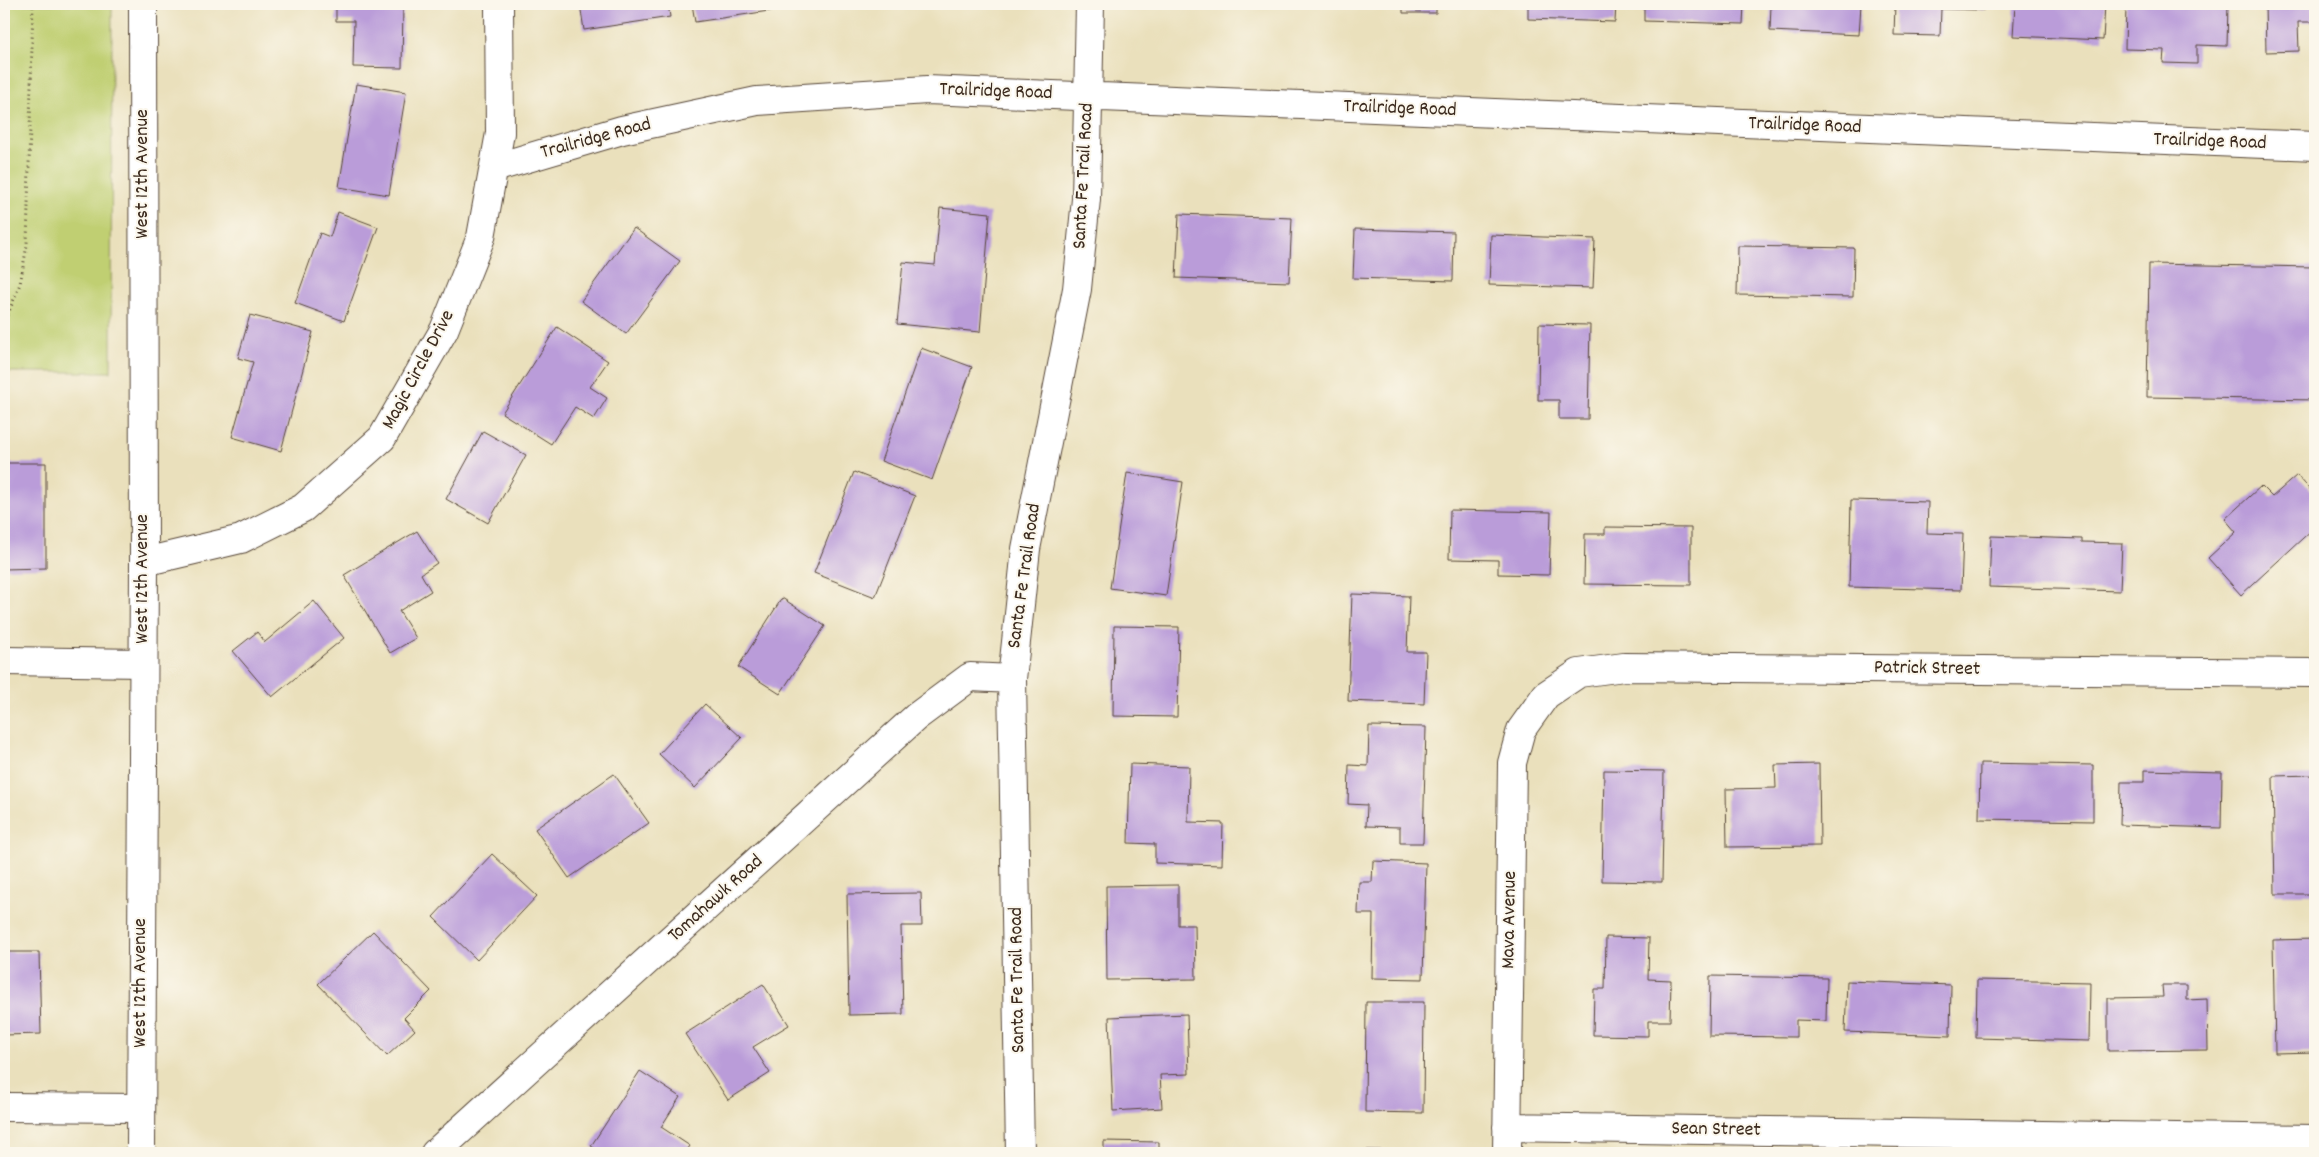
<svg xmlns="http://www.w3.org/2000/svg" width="2319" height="1157" font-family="Dekko,sans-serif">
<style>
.green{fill:#c0cf72;stroke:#7e7c48}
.building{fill:#ba9cd9}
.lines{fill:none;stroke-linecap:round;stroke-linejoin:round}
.street-casing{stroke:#554536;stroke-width:30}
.secondary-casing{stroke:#554536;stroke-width:30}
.path{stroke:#554536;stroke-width:3;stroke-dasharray:1 4;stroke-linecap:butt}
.street{stroke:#fff;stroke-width:28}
.secondary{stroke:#fff;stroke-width:28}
.labels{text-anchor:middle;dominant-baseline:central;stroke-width:4;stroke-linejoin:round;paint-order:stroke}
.street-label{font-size:20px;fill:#3b2a1e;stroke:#fbf7ec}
</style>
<rect width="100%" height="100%" fill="#fbf7ec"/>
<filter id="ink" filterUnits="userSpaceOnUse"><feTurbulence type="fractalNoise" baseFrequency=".02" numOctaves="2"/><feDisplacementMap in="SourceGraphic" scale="10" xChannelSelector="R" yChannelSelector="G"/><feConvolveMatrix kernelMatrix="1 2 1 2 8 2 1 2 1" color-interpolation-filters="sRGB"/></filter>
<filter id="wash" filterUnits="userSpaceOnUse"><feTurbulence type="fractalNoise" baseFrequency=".0096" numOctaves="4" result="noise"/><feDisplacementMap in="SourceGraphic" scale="20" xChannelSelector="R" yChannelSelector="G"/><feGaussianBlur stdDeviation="1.12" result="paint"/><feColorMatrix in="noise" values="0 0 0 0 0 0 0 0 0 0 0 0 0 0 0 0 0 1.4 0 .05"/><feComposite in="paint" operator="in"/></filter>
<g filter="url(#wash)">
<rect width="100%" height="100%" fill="#eae0bc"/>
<!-- green -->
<path class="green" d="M4,4H112L111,372H4Z"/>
<g id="blocks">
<!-- building -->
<path class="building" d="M336,4H403L402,68L353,67L354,21H336Z
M580,4H668L670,17L584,30Z
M692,4H788L789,8L695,22Z
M1403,4H1436V13H1403Z
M1528,4H1616L1615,22L1528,19Z
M1644,4H1744L1743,24L1644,21Z
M1771,4H1861L1859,35L1770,31Z
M1895,4H1984V10L1941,9L1940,36L1894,35Z
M2015,4H2105L2103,40L2013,36Z
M2126,4H2228L2227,46L2197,45V64L2163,63L2164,50L2125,49Z
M2265,4H2315V22H2298L2299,51L2266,52Z
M356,84L406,92L389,195L339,187Z
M940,208L990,213L980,332L897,324L903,262L935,265Z
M338,212L378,227L344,321L295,303L320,233L330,237Z
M1179,214L1292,218L1289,282L1176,278Z
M634,228L680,261L626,334L581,301Z
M1355,229L1454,232L1453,281L1353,278Z
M1491,235L1595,239L1593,288L1489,285Z
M1738,246L1854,248L1853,297L1737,295Z
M2149,264L2315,267V400L2147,397Z
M250,315L313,332L281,451L232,437L253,362L238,358Z
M1539,324L1590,325L1588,419H1559V400H1538Z
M557,327L608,361L590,387L607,398L594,419L575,407L551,444L502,413Z
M921,348L972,367L932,480L881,461Z
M483,431L526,455L488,523L446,499Z
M4,463H46V568L4,569Z
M854,472L915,496L875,597L814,573Z
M1127,473L1183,482L1166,596L1110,588Z
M2297,475L2315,495V527L2241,595L2208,558L2236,532L2225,519L2261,486L2272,497Z
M1851,500L1928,502L1927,533L1963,534L1961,590L1849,587Z
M1450,510L1551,512L1549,575L1498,574V560L1449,559Z
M1605,527L1691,528V585L1584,584L1585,534H1605Z
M417,531L437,563L421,574L431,591L399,611L416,638L390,653L344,575Z
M1991,536L2082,539V542L2122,543L2120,591L1989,587Z
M1352,594L1409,596L1407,652H1426L1424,704L1348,701Z
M782,598L825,626L780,694L738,667Z
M314,601L344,638L272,697L233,651L257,632L265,642Z
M1114,626L1179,627L1177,717L1113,716Z
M705,704L742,738L695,788L659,754Z
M1369,726L1426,727L1423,843H1400V827L1366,826L1367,805L1348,804L1349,765L1368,766Z
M1980,763L2093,765V821L1979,819Z
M1130,764L1189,766L1188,822L1223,823L1222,865L1155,863V844L1128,843Z
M1819,764L1820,846L1727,847L1726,789L1776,788L1775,765Z
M1604,770L1664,771L1662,882L1602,881Z
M2144,770L2222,772L2221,828L2120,825L2121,782H2144Z
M614,774L649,823L569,878L535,829Z
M2315,775V894H2275L2273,776Z
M492,854L537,896L477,960L433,917Z
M1373,861L1426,863L1423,979L1372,978L1373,914H1358L1359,882H1372Z
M1178,885V925H1195L1196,979L1107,980L1106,886Z
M921,893L922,926H901L903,1014L849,1015L847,894Z
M373,931L431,991L404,1018L415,1030L387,1056L318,984Z
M1606,937L1649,938L1648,979L1671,980L1670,1021H1648V1036L1593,1035L1594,989H1605Z
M2315,939V1052L2275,1053L2273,940Z
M4,952H39L41,1034L4,1035Z
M1710,976L1827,978L1826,1021L1796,1020V1037L1709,1036Z
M1977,980L2090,982L2089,1041L1976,1038Z
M1847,981L1951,985L1950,1036L1845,1032Z
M763,984L789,1025L753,1047L770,1073L728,1100L685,1034Z
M2162,985H2187V1000L2207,999L2208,1050L2108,1051V998L2163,997Z
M1366,1002H1424L1423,1113L1365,1112Z
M1187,1014L1189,1074L1160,1075L1162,1108L1113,1111L1109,1017Z
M640,1071L680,1097L661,1127L690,1146L685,1153H602L591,1146Z
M1104,1141L1159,1142V1153H1104Z
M1367,1150L1422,1151V1153H1367Z"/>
</g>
</g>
<g filter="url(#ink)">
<use href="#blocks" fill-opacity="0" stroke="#554536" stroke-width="1"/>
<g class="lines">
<!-- street casing -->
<g class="street-casing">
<path id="street" d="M494,168L622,130L757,101L927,90L2315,146
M144,562L241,539L303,508L382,438L444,330L481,237L500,133L499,4
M4,661L143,663
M4,1107L140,1108
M1507,1127L2315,1139
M435,1153L916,717L970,677L1012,679
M1020,1153L1012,679L1026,549L1077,289L1086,199L1090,4
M1507,1153L1512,763L1521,730L1546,695L1579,673L1624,667L2315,673"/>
</g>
<!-- secondary casing -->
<g class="secondary-casing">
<path id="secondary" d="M141,1153L144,562L143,4"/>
</g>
<!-- path -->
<path class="path" d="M4,318L8,314L20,284L27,245L33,4"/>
<!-- street -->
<use href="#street" class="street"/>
<!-- secondary -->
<use href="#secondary" class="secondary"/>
</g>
</g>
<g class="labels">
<!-- street labels -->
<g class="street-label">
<text transform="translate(996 92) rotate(2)">Trailridge Road</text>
<text transform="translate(1400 109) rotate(2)">Trailridge Road</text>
<text transform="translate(1805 126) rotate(2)">Trailridge Road</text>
<text transform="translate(596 139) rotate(-15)">Trailridge Road</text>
<text transform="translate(2210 142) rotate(2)">Trailridge Road</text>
<text transform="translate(143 174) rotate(-90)">West 12th Avenue</text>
<text transform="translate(1084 176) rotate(-87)">Santa Fe Trail Road</text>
<text transform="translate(419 370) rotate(-62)">Magic Circle Drive</text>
<text transform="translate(1025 576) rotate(-82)">Santa Fe Trail Road</text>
<text transform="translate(143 579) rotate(-90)">West 12th Avenue</text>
<text transform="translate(1927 669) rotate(1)">Patrick Street</text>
<text transform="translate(716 899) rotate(-42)">Tomahawk Road</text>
<text transform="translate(1510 920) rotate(-89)">Mava Avenue</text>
<text transform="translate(1018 980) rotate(-91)">Santa Fe Trail Road</text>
<text transform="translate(141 983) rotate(-90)">West 12th Avenue</text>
<text transform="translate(1716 1130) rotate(1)">Sean Street</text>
</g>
</g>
<!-- margin -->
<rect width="2319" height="1157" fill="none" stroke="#fbf7ec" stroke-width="20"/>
</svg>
